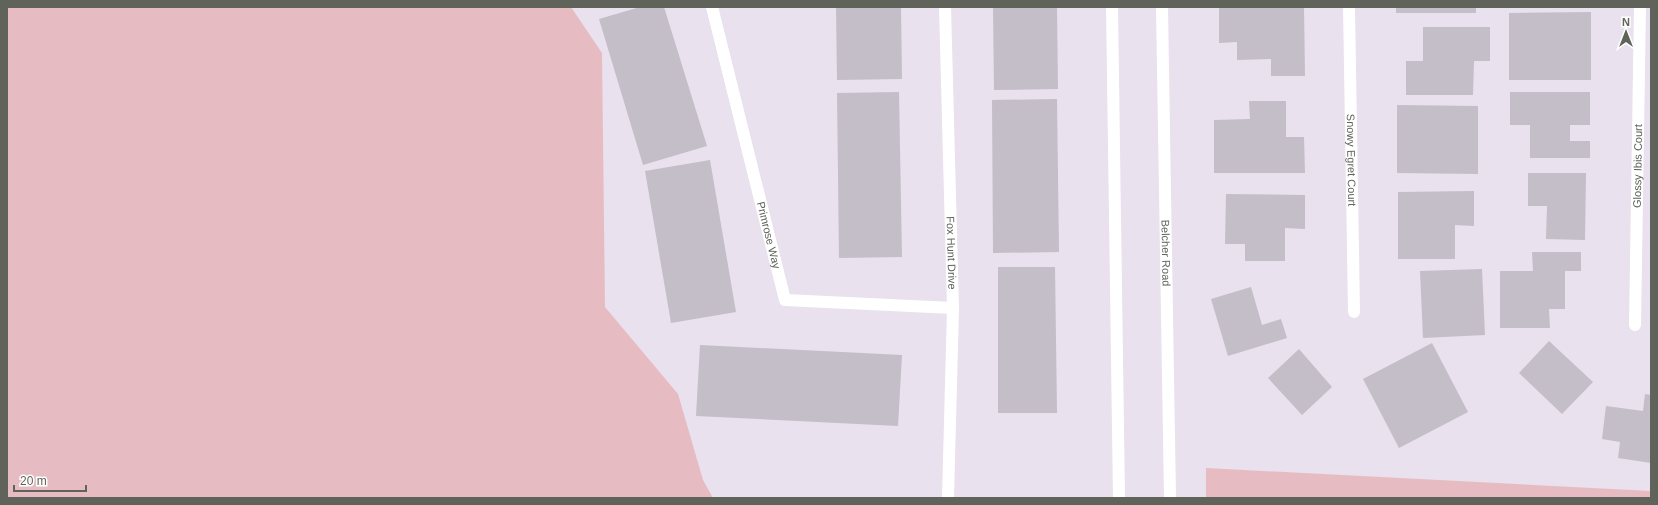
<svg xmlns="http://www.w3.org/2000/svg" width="1658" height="505" font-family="Helvetica,sans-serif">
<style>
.green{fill:#e6bcc2}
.building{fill:#c3bec8}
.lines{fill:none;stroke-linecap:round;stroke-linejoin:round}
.minor{stroke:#fff;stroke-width:12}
.secondary{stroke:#fff;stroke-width:12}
.labels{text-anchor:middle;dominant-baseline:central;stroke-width:4;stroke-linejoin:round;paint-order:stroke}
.street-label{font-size:11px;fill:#5f635a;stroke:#fff}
</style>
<rect width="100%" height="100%" fill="#e9e1ed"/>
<!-- green -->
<path class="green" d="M7,7H571L602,53L605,307L678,394L703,480L713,498H7Z
M1206,468L1651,491V498H1206Z"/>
<!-- building -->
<path class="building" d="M640,7H664L707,146L643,165L599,19Z
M836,7H901L902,79L837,80Z
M993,7H1057L1058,89L994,90Z
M1304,7L1305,76H1271V59L1237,60V42L1219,43V8Z
M1396,7H1476V13H1396Z
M1591,12V80H1509V13Z
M1423,27H1490V61H1474L1473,95H1406V61H1423Z
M899,92L902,257L839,258L837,93Z
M1510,92H1590V125H1570V141H1590V158H1530V125H1510Z
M1057,99L1059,252L993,253L992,100Z
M1249,101H1286V137H1304L1305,173H1214V120L1250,119Z
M1397,105L1478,106V174L1397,173Z
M710,160L736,312L671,323L645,171Z
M1528,173H1586L1585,240L1546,239L1547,206H1528Z
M1474,191V226L1455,225V259H1398V192Z
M1226,194L1305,195V229L1285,228V261H1245V244H1225Z
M1532,252H1581V271H1565V309H1549L1550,328H1500V271H1533Z
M998,267H1055L1057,413H998Z
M1482,269L1485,335L1423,338L1420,271Z
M1251,287L1262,325L1281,319L1287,338L1228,356L1211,299Z
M1549,341L1593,382L1562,414L1519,373Z
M1432,343L1468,412L1399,448L1363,379Z
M700,345L902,355L898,426L696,416Z
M1299,349L1332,387L1302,415L1268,378Z
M1645,394L1651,395V463L1618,458L1620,442L1602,439L1606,406L1643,411Z"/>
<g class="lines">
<!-- minor -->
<g class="minor">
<path id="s1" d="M712,7L785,300L953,308"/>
<path id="s2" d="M945,7L953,308L948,498"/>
<path id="s3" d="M1349,7L1354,312"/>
<path id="s4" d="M1635,325L1640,7"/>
</g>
<!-- secondary -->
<g class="secondary">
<path d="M1112,7L1119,498"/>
<path id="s5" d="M1162,7L1170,498"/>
</g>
</g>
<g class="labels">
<!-- street labels -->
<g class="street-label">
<text stroke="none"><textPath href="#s3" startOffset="153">Snowy Egret Court</textPath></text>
<text stroke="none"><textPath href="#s4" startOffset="159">Glossy Ibis Court</textPath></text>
<text stroke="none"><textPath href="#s1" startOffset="235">Primrose Way</textPath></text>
<text stroke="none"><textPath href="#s5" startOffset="246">Belcher Road</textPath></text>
<text stroke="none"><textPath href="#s2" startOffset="246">Fox Hunt Drive</textPath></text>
</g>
</g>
<!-- border -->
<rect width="1658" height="505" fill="none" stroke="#5f635a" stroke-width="16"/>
<!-- north arrow -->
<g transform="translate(1626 32)" stroke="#ffffff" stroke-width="3" paint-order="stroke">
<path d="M0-3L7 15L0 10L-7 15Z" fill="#5f635a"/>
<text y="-6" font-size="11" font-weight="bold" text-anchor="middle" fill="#5f635a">N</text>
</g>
<!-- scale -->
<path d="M14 485v6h72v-6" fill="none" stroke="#5f635a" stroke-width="2"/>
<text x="20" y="485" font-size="12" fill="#5f635a" stroke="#ffffff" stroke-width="3" paint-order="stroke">20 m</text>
</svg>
